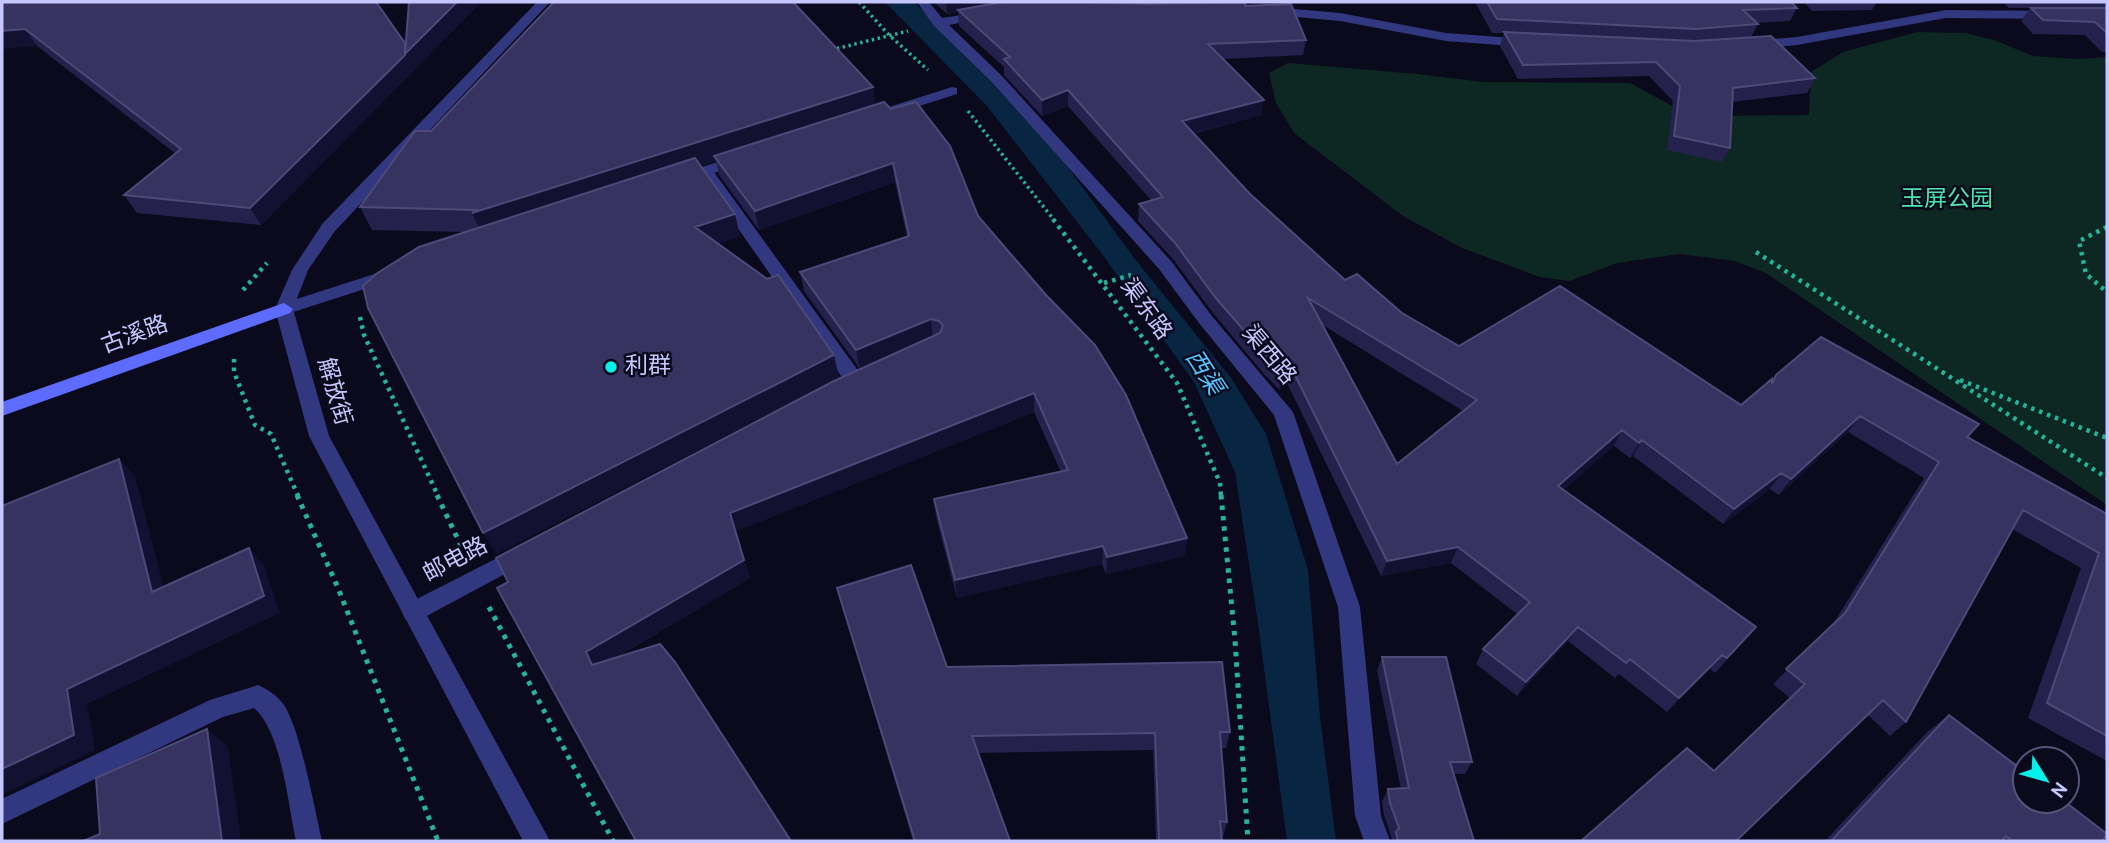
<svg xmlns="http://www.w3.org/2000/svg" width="2109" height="843" font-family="Overpass,'Noto Sans SC',sans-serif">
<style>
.green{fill:#0d2723}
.water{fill:#082642}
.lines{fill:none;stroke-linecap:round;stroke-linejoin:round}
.path-far2{stroke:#24b49a;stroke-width:3.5;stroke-dasharray:2.5 3.5;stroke-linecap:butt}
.path-far1{stroke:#24b49a;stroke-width:4.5;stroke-dasharray:3.5 5;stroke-linecap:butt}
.path{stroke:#24b49a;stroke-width:5;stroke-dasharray:4.5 6;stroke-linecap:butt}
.service{fill:#31387f;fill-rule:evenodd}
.pedestrian{fill:#31387f;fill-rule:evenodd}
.minor{fill:#31387f;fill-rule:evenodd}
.tertiary{fill:#31387f;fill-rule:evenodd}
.secondary{fill:#5d6cff;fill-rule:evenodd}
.wall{fill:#24214c;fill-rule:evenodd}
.shaded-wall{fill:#131131}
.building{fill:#363360;stroke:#4c4a79;stroke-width:2;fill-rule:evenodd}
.poi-dot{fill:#00f1ec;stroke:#0b0a1d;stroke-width:2.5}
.labels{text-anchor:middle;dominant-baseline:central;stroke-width:5;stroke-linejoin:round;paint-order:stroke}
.park-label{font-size:23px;fill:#4be6ac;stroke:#0b0a1d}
.street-label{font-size:23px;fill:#c6c6ff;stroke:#0b0a1d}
.poi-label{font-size:23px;fill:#c6c6ff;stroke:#0b0a1d;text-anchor:start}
.water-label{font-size:24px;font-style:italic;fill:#54c4ff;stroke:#0b0a1d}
</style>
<rect width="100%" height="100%" fill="#0b0a1d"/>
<!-- green -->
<path class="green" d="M1917,32L1966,33L1994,40L2033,56L2078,59L2107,57V505L1766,273L1735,261L1679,254L1617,263L1569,281L1540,277L1462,248L1403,216L1294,133L1276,103L1269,73L1288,63L1417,74L1483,82L1630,83L1683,112L1709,116L1809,115L1811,72L1843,52Z"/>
<!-- water -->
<path class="water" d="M885,2H914L988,75L1064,162L1134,258L1231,378L1266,434L1308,570L1320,717L1336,841H1287L1258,623L1235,472L1194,382L1102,254L987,106Z"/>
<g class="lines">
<!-- path-far2 -->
<path class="path-far2" d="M859,2L889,35L928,70
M831,50L908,31
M968,111L1054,220"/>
<!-- path-far1 -->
<path class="path-far1" d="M1053,219L1177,383L1220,483L1221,496
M2107,227L2079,241L2086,274L2107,292
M1756,252L2107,478
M1104,283L1131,275
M243,290L267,263
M360,317L364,335L438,496
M234,359V372L255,425L271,434L298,496
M1960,380L2107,438"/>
<!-- path -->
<path class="path" d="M297,495L338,588L438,841
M437,495L462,548
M1221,495L1235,640L1248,841
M489,607L613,841"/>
<!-- service -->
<path class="service" d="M917,2H929L942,18L988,11V17L949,25L1001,75L1171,261L1211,315L1293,412L1360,607L1381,816L1390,841H1364L1355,816L1338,607L1274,415L1199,323L1159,269L991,81L934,26Z
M1271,7L1340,13L1446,33L1526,39L1533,43L1526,47L1446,41L1340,21L1266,14V8Z
M1946,10L2051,11L2058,15L2051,19L1946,18L1797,45L1751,49L1744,45L1751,41L1797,37Z
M706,166L711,168L862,376L864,381L862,386H848L698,171Z
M258,685C267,689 278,696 284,705C300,729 315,810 322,841H296C288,805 282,732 254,708L223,717L2,824V799L210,700Z"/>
<!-- pedestrian -->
<path class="pedestrian" d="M952,87L957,88V94L894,114L887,110L889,107Z
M742,154L750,159L747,162L681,184L673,179L675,176Z
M393,268L402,274L399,278L284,315L275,309L278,305Z"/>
<!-- minor -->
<path class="minor" d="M523,545L531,548L534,554L531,560L421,619L413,621L405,619L402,612L405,605Z"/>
<!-- tertiary -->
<path class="tertiary" d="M537,2H550L335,231L308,270L293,309L329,436L550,841H523L309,436L275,309L292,270L323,223Z"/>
<!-- secondary -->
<path class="secondary" d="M284,303L293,309L290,313L2,416V402Z"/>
</g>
<!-- wall -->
<path class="wall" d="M2,2L406,43L481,2L261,225L137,213L124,195L176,154L37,46Z
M934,2H1246L1245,6L1306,40L1303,55L1223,59L1261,115L1193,134L1250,194L1345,280L1459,346L1741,405L1772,382L1776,375L1967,437L2107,514V761L2028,718L2081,568L2012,529L1906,722L1890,736L1868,715L1714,771L1790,698L1773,684L1833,624L1924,478L1848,432L1779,495L1770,489L1723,524L1633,456L1630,458L1614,446L1563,490L1743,642L1715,673L1710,669L1667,712L1619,674L1615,678L1568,641L1517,696L1476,664L1483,649L1517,614L1451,563L1381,576L1288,385L1279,389L1264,374L1213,313L1173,259L1138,221L1139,204L1151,200L1068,106L1042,116L1004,75V67L959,26L958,12L947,14ZM1323,325L1394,369L1463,411L1397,464Z
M1475,2H1791L1797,8L1790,21L1756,23L1758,24L1751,37L1815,78L1807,93L1732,102L1730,148L1722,162L1667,150L1673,101L1649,76L1518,79L1500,46L1504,33H1492Z
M1804,2H1877L1872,10L1812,11Z
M2003,2H2107V52H2102L2085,35L2033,34L2021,21L2030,8H2009Z
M873,87L875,104L978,216L1187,538L1185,556L1106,574L1102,564L957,598L936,517L934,499L1061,472L1034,412L736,531L750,578L617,657L791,841L508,582L860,369L804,291L800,272L907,237L895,182L759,230L719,175L716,161L701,166L740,236L718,244L839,377L496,554L465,232L372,230L360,207L431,131Z
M837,588L947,667L1230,732L1226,748H1221L1227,822L1223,837H1222V841H1156L1153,750L978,753L1010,841H913Z
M1382,657L1472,762L1465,774H1454L1474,841H1391L1392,839L1384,815L1382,802L1388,789H1401L1377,671Z
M1949,715L2102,841H1825L1927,732Z"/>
<!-- shaded-wall -->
<path class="shaded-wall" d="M457,2H481L261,225L250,208Z
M946,2H1013L958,10V12L947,14Z
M25,29L37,46L2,49V31Z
M873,87L876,109L714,156L716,161L483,236L472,213Z
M1068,90V106L1042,116V100Z
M1264,100L1261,115L1180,137L1182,121Z
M893,163L895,182L759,230L755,211Z
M735,214L740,236L702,250L695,227Z
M931,319L933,338L860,369L856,350Z
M834,355L839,377L496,554L483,533Z
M1292,369L1288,385L1279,389L1283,373Z
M1034,393V412L736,531L750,578L596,669L592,665L586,652L730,513Z
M1860,416L1848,432L1779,495L1791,479Z
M1622,430L1614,446L1550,502L1558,486Z
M1642,440L1633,456L1630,458L1639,443Z
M119,459L135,476L169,608L152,592Z
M1781,473L1770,489L1723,524L1734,509Z
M1187,538L1185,556L1106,574L1107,557Z
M1103,546L1102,564L957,598L955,580Z
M1458,547L1451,563L1381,576L1387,561Z
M249,548L264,565L280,613L87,704L95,750L2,795V769L67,689Z
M1578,627L1568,641L1517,696L1526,682Z
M1722,655L1710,669L1667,712L1679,698Z
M207,729L228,747L241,841H222Z"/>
<!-- building -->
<path class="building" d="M2,2H376L405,43V55L250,208L124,195L181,149L25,29L2,31Z
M409,2H457L405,54Z
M554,2H793L873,87L472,213L478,210L360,207L415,131H431Z
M1003,2H1090L1147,4L1246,2L1245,6L1291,4L1306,40L1208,44L1264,100L1182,121L1250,194L1345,280L1357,274L1402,313L1459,346L1560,286L1741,405L1772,379V384L1776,375L1821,337L1979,424L1967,437L2107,514V736L2047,703L2099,553L2023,510L1906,722L1883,700L1736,841H1581L1687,748L1714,771L1805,684L1786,669L1845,613L1939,462L1860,416L1791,479L1781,473L1734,509L1642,440L1639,443L1622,430L1558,486L1756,627L1727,658L1722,655L1679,698L1630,659L1626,663L1578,627L1526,682L1483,649L1530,602L1458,547L1387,561L1292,369L1283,373L1267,357L1215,297L1175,243L1139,204L1163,197L1068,90L1042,100L1004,59L1010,57L958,10ZM1308,298L1399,353L1477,400L1397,464Z
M1487,2H1791L1797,8L1743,10L1758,24L1695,29L1497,19Z
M2031,8H2107V33L2095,22L2043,20Z
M1504,32L1695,41L1771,36L1815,78L1733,88L1730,148L1674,136L1680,86L1656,62L1523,65Z
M884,102L891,109L916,102L950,146L978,216L1046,295L1095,345L1126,395L1187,538L1107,557L1103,546L955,580L934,499L1068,470L1034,393L730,513L744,560L586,652L592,665L660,644L675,662L791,841H636L497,588L508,582L496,558L834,381L940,333L943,326L939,321L931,319L856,350L800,272L909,236L893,163L755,211L714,156Z
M695,158L735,214L695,227L767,279L778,275L834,355L483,533L368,308L363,286L376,274L419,247Z
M119,459L152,592L249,548L264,596L67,689L74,735L2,769V506Z
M911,565L947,667L1222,662L1230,732H1220L1227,822L1220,821L1222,841H1159L1155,733L972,736L1010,841H915L837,588Z
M1382,657H1446L1472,762H1450L1474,841H1398L1396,832L1399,828L1390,803L1388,789L1409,788Z
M1949,715L2025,772V801H2064L2107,834V835L2102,841H2012L2006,836L2002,841H1831Z
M207,729L222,841H83L100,834L96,778Z"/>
<!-- markers -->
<circle class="poi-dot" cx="611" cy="367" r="7"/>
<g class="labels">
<!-- park labels -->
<g class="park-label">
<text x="1947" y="200">玉屏公园</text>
</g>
<!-- street labels -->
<g class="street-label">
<text transform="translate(1145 310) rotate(54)">渠东路</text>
<text transform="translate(135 336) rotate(-20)">古溪路</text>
<text transform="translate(1268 356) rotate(50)">渠西路</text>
<text transform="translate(333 392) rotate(74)">解放街</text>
<text transform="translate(456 561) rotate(-28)">邮电路</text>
</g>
<!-- poi labels -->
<g class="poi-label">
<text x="625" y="367">利群</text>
</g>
<!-- water labels -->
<g class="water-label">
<text transform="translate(1203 373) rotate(57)">西渠</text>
</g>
</g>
<!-- border -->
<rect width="2109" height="843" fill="none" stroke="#c6c6ff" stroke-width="7"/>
<!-- north arrow -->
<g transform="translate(2046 780) rotate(127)"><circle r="33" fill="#0b0a1d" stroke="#565577" stroke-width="2"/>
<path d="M0-5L12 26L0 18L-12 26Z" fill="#00f1ec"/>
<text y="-10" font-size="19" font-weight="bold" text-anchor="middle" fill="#c6c6ff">N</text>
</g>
</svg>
